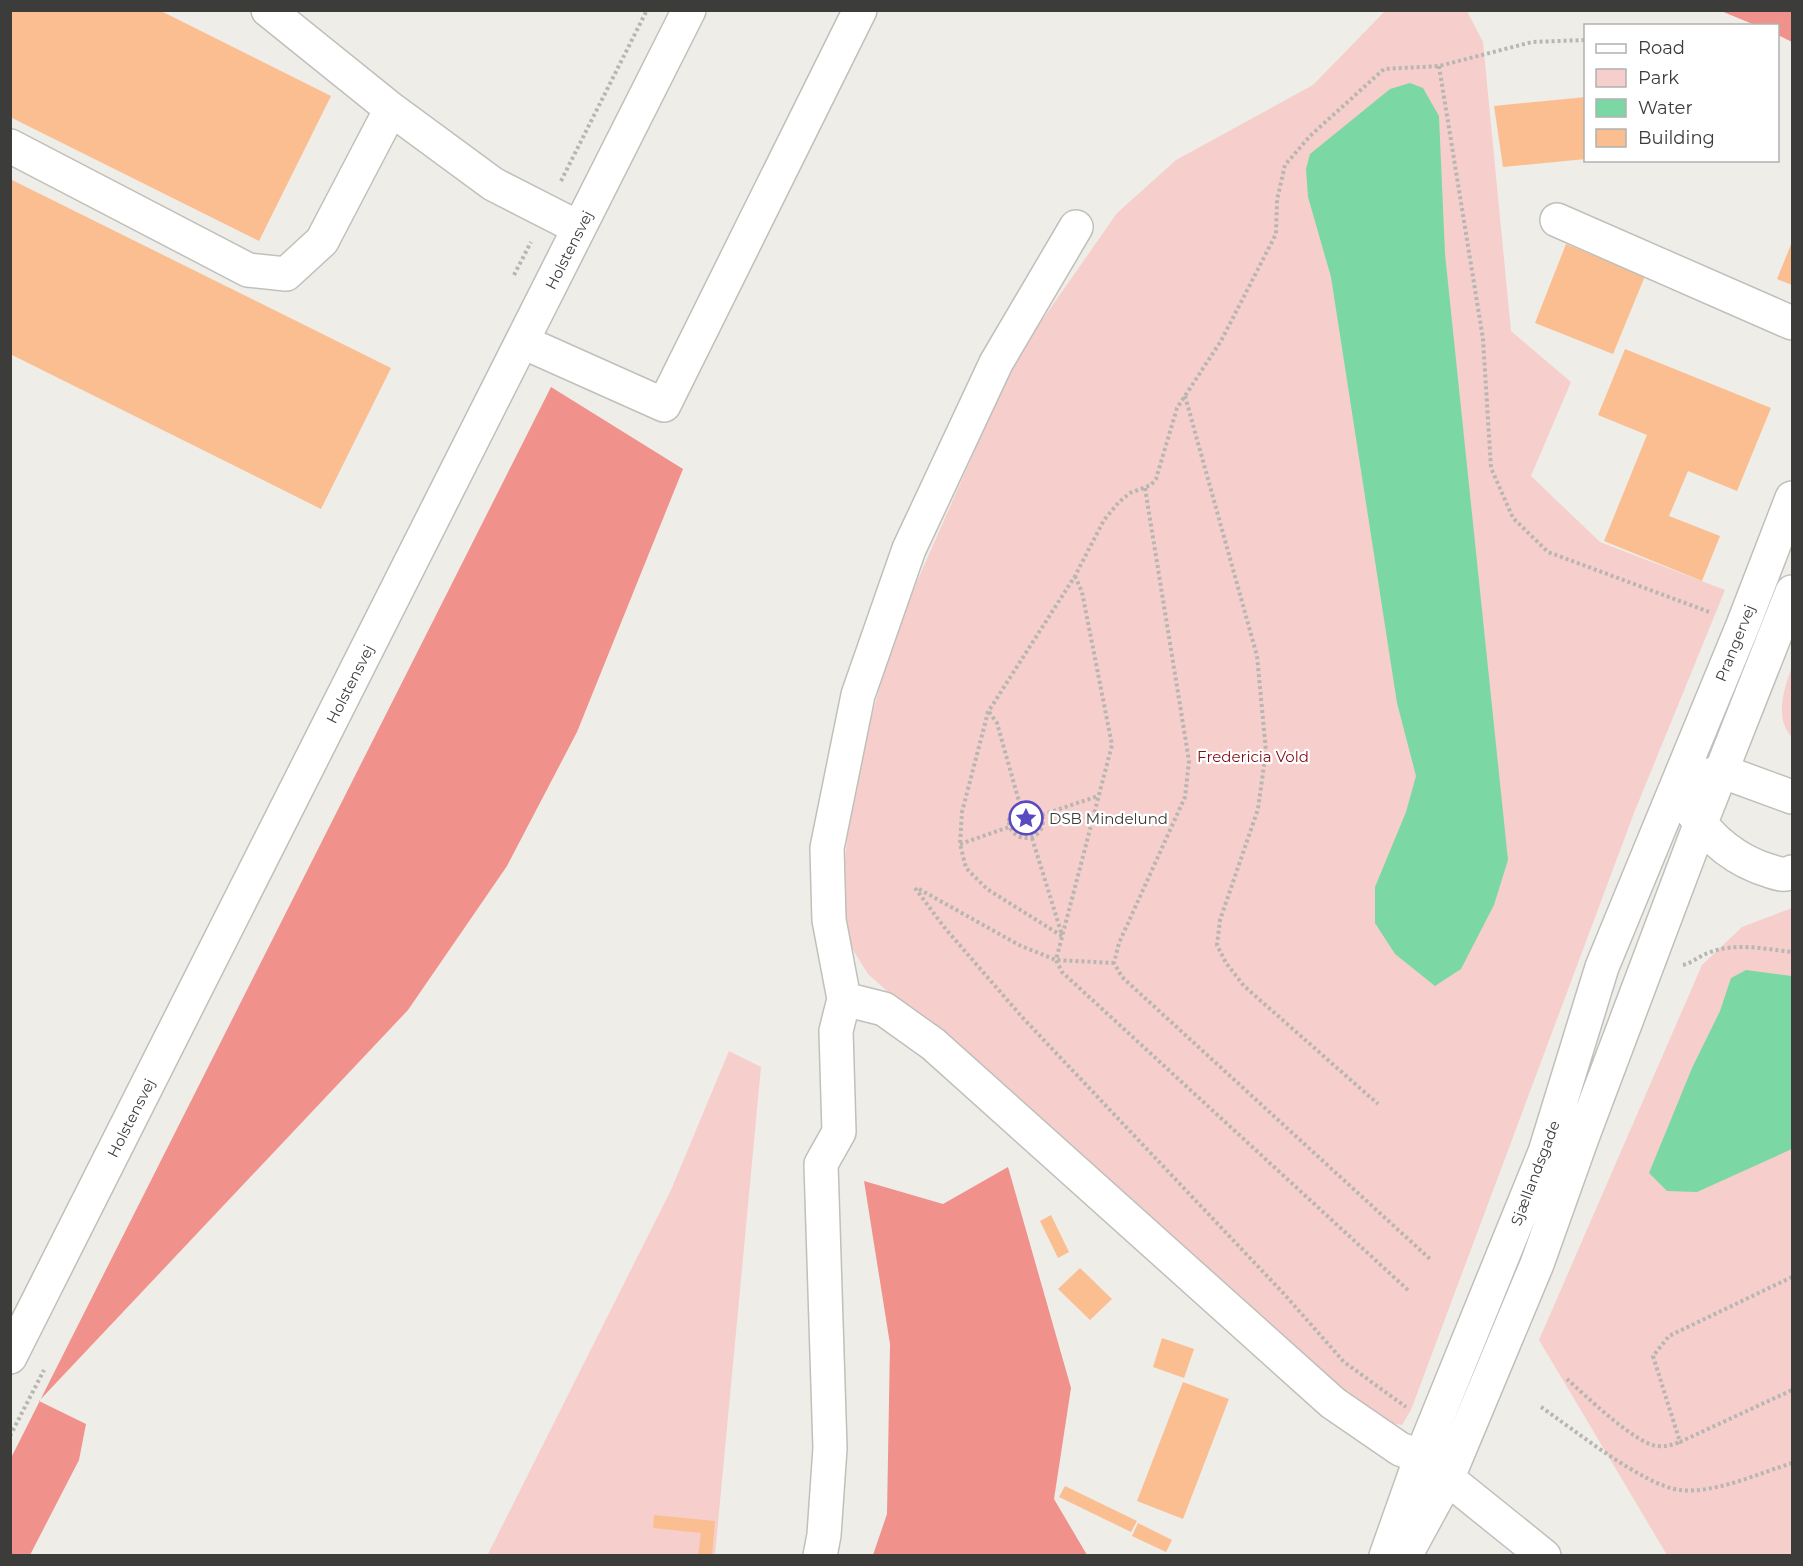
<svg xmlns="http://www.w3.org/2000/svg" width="1803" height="1566" font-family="Montserrat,sans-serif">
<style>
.green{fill:#f6cfcc}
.forest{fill:#f0918b}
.water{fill:#7bd8a5}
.building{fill:#fbbe90}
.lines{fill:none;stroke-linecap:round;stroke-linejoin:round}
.minor-casing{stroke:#c1bfba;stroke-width:36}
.path{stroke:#b8b6b2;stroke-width:4;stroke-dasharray:3 3;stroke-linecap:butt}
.minor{stroke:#fff;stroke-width:33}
.labels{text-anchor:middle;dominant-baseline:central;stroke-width:4.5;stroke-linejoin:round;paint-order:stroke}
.street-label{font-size:15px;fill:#3c3c3a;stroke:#fff}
.park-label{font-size:15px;fill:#810f19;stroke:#fff}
.poi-label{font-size:15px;fill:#3c3c3a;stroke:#fff;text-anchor:start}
</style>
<rect width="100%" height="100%" fill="#efede8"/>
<!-- green -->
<path class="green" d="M1385,11H1467L1483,42L1511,331L1571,382L1531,476L1600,542L1725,590L1634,813L1411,1410L1402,1425L1385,1422L1310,1368L868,974L838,926L853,782L897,627L1015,359L1117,213L1176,160L1313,85Z
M1792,667V737C1774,719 1784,688 1792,667Z
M1792,908V1555H1667L1539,1340L1702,965L1742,927Z
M729,1051L761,1067L715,1555L487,1556L671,1190Z"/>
<!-- forest -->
<path class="forest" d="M1721,11H1792V42L1778,35V26L1755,25Z
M551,387L683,469L577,732L507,866L408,1010L39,1401L86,1424L79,1460L30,1555H11V1458Z
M1008,1167L1071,1388L1054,1499L1087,1555H873L887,1514L890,1344L864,1181L943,1204Z"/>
<!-- water -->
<path class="water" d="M1410,83L1423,88L1439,116L1445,254L1508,860L1494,905L1461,969L1435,986L1395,954L1375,923V887L1406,812L1416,776L1397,703L1331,277L1308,197L1306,169L1310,154L1390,89Z
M1746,970L1792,976V1149L1697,1192L1667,1191L1649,1173L1692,1068L1720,1011L1731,978Z"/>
<!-- building -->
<path class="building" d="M10,10H159L331,96L259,241L10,117Z
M1586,97V159L1503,167L1494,106Z
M10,179L391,368L321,509L10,354Z
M1792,242V285L1777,279Z
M1566,244L1645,276L1613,354L1535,323Z
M1625,349L1771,408L1737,491L1688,471L1669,516L1720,536L1702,581L1604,541L1647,435L1598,415Z
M1051,1215L1069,1252L1058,1258L1040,1221Z
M1080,1268L1112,1299L1090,1320L1058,1289Z
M1162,1338L1194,1349L1184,1378L1153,1367Z
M1183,1382L1229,1399L1183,1519L1137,1501Z
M1065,1486L1137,1521L1131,1532L1059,1497Z
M654,1515L715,1521L712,1556H698L701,1533L653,1528Z
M1138,1523L1172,1540L1166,1552L1132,1536Z"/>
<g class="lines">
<!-- minor casing -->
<g class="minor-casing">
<path id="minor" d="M268,10L391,109L493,184L579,228
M10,146L248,270L286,274L322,241L391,109
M1557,220L1792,323
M523,342L664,405L860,10
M1700,779L1721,771L1792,797
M1690,809C1709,838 1736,861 1770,871C1779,874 1784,876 1792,872
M844,999L884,1009L933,1044L1333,1403L1400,1449L1421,1457L1544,1556
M10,1357L689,10
M820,1556L824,1535L830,1448L821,1164L839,1132L836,1031L844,999L829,920L827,848L858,695L909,549L996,363L1076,227
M1386,1556L1421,1457L1545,1152L1602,967L1743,625L1792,498
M1405,1556L1448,1477L1537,1264L1582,1138L1700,825L1792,592"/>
</g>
<!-- path -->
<path class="path" d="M1439,66L1483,339L1491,468L1513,518L1548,552L1712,613
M561,181L647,10
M514,275L531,242
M1185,396L1257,656L1266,751L1258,809L1220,920L1217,945L1226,963L1244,986L1378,1104
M1145,488L1189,761L1185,797L1119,943L1114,963L1122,977L1430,1259
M1075,576L1082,592L1112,745L1056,960L1062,972L1409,1291
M989,712L997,723L1020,805
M1009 821a17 17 0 1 1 34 0a17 17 0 1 1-34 0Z
M1042,815L1098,796
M1032,838L1062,935
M960,844L1009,827
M915,888L944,927L1022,1017L1285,1295L1344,1362L1406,1407
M919,889L1019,945L1056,960L1114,963
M1062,936L987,889L966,868L960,844L962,812L988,712L1075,576L1104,520L1119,502L1130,493L1151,485L1156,479L1177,408L1221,341L1276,234L1277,200L1285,165L1310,136L1384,69L1439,66L1532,42L1586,40
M1683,965C1692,963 1699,956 1708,953C1734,942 1765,949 1792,952
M1792,1277L1669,1336L1653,1356L1680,1442L1792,1390
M1567,1379C1585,1395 1634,1443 1657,1446C1665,1447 1672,1445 1680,1442
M1541,1407C1573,1429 1644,1486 1680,1490C1714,1494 1760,1473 1792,1463
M10,1436L44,1370"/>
<!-- minor -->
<use href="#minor" class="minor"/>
</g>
<!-- icons -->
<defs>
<g id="sight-ring" transform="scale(1.725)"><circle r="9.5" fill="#fff" stroke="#594ac2" stroke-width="1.5"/><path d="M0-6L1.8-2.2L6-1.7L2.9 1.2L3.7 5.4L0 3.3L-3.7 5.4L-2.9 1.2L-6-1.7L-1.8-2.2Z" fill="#594ac2"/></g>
</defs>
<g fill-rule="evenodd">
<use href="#sight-ring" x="1026" y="818"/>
</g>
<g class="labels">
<!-- street labels -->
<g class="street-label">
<text transform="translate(569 250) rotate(-63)">Holstensvej</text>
<text transform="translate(1735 643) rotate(-68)">Prangervej</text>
<text transform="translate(350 684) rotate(-63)">Holstensvej</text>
<text transform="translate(131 1118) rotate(-63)">Holstensvej</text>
<text transform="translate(1535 1173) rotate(-69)">Sjællandsgade</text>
</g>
<!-- park labels -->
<g class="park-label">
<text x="1253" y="756">Fredericia Vold</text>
</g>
<!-- poi labels -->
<g class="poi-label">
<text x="1049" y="818">DSB Mindelund</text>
</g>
</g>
<!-- border -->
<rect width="1803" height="1566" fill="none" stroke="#3c3c3a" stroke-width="24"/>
<!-- legend -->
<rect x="1584" y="24" width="195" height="138" fill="#ffffff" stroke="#b1b1b0" stroke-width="1.5"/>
<rect x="1596" y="44" width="30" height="9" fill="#ffffff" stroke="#b1b1b0" stroke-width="1.5"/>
<text x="1638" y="54" font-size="18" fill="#3c3c3a">Road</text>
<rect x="1596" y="69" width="30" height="18" fill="#f6cfcc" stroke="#b1b1b0" stroke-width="1.5"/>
<text x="1638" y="84" font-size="18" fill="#3c3c3a">Park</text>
<rect x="1596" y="99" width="30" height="18" fill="#7bd8a5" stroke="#b1b1b0" stroke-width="1.5"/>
<text x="1638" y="114" font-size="18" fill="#3c3c3a">Water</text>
<rect x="1596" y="129" width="30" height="18" fill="#fbbe90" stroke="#b1b1b0" stroke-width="1.5"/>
<text x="1638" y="144" font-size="18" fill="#3c3c3a">Building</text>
</svg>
